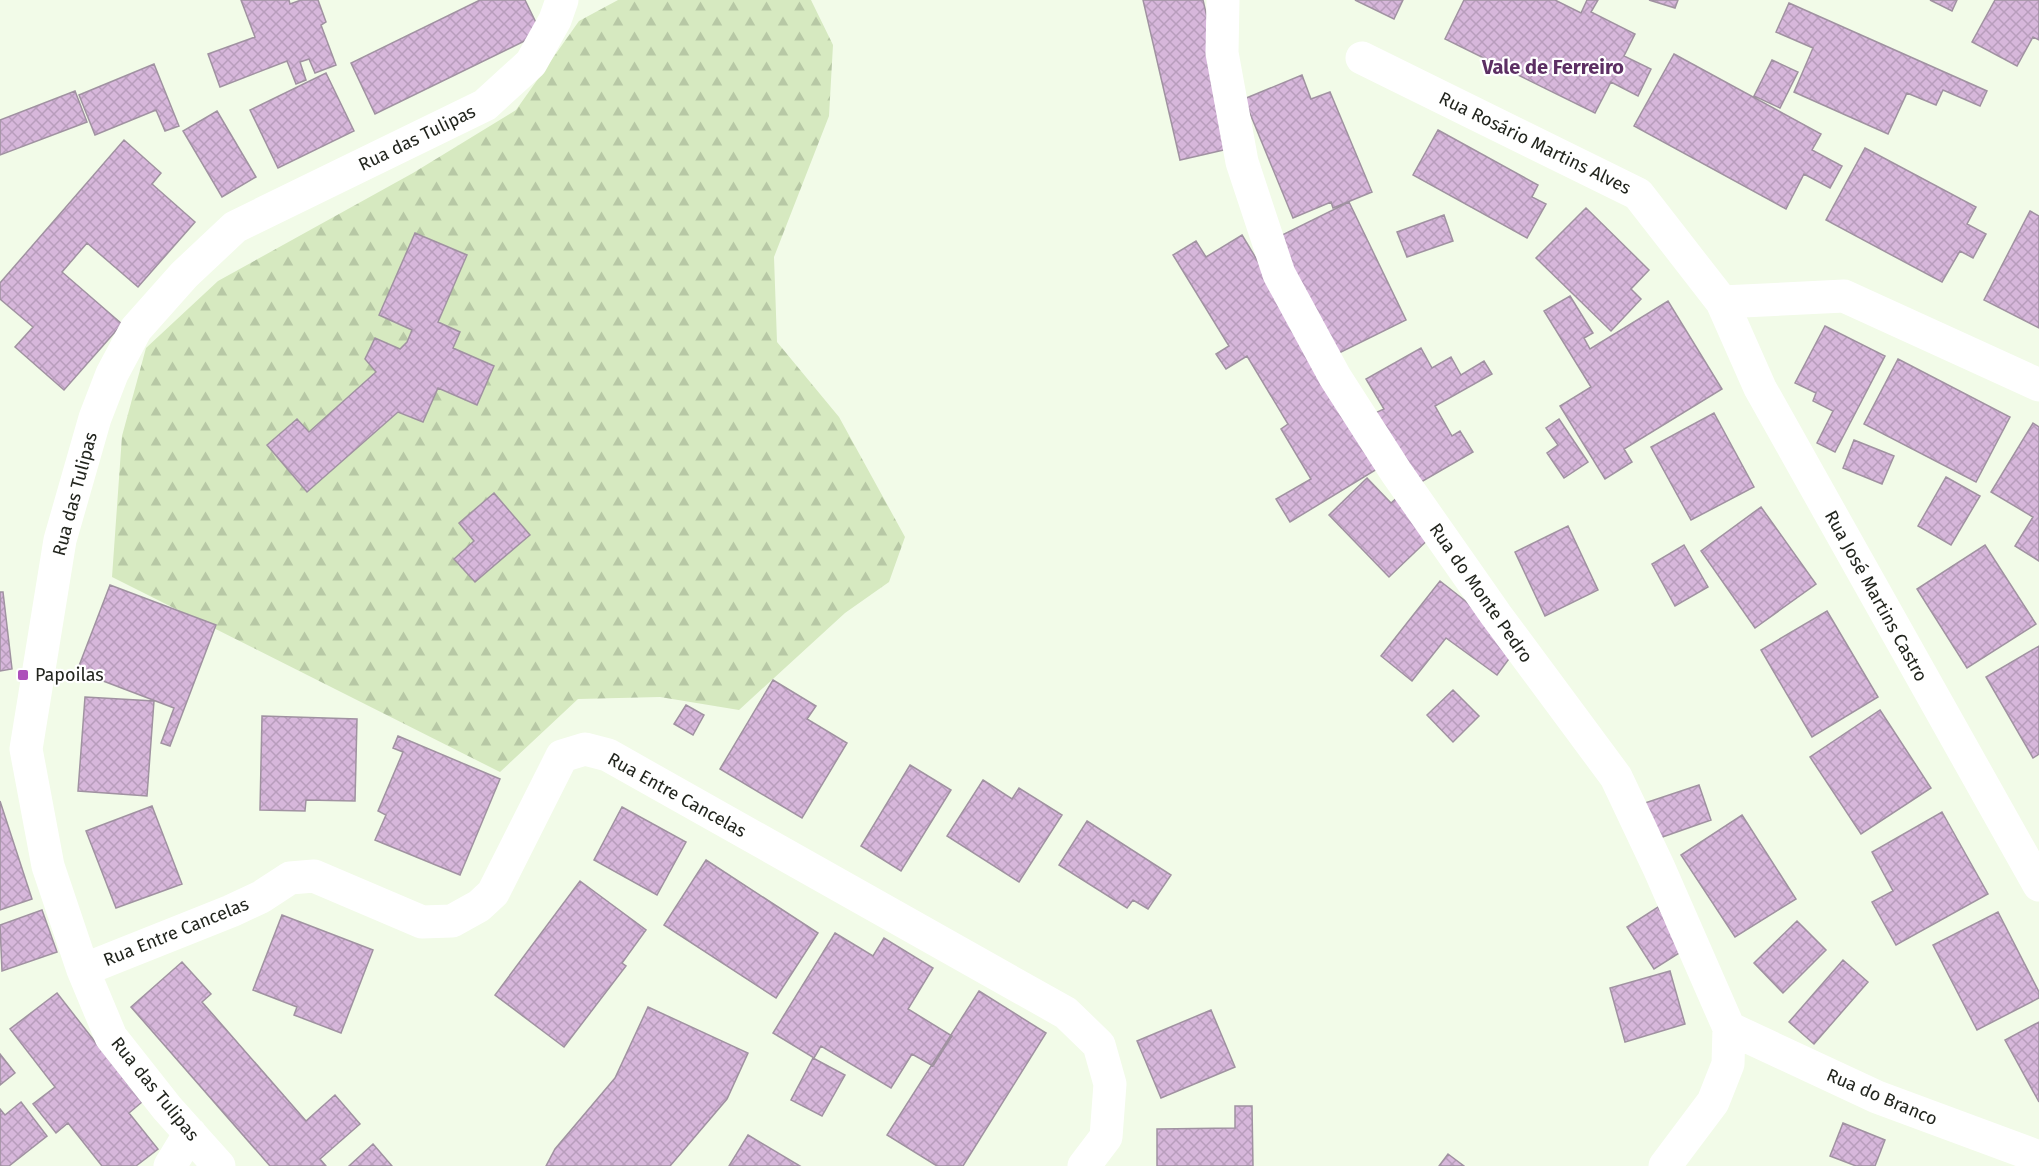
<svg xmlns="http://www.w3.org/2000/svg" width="2039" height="1166" font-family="'Fira Sans',sans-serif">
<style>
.forest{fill:url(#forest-firs)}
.building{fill:url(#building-cross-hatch);stroke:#a092a1;stroke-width:1.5}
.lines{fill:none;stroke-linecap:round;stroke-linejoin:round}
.street{stroke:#fff;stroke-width:33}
.poi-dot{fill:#ad50ba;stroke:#fff;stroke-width:2}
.labels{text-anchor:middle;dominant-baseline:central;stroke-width:4.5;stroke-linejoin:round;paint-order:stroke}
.street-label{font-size:18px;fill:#22251e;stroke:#fff}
.poi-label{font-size:18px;fill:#22251e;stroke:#fff;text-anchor:start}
.neighbourhood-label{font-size:20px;font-weight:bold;fill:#5c2f63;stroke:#fff}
</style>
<defs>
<pattern id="forest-firs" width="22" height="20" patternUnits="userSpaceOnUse" patternTransform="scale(1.5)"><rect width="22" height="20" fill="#d6e9c0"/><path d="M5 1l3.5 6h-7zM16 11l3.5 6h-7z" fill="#b7c8a5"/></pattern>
<pattern id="building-cross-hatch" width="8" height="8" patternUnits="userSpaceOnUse" patternTransform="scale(1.5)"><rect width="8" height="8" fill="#d7b7db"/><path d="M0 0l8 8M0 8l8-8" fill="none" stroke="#b89dbc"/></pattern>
</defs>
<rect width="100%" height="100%" fill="#f2fbe8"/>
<!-- forest -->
<path class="forest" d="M618,0H811L833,45L829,116L774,257L777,342L839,417L905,537L889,582L845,613L739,710L660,697L578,699L500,772L112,577L122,436L146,348L218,281L413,173L516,110L579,21Z"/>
<!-- building -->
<path class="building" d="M241,0H289L290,4L301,0H318L326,22L321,25L336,65L315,73L309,59L300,62L306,80L296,84L287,61L220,87L208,54L255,37Z
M480,0H525L541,33L375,114L351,63Z
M1143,0H1203L1237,147L1180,160Z
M1355,0H1403L1394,19Z
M1464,0H1555L1581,13L1587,0H1598L1591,12L1635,34L1624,56L1651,69L1638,96L1611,82L1595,113L1445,39Z
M1649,0H1678L1675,8Z
M1930,0H1957L1952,11Z
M1995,0H2039V40L2033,37L2017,66L1972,42Z
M1789,3L1987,91L1980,106L1943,90L1936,105L1907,93L1888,134L1794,92L1813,48L1776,32Z
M1674,54L1821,134L1812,150L1842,166L1830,188L1804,174L1786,209L1634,126Z
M1772,60L1798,72L1780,108L1754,96Z
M154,64L179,126L165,131L156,110L95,135L79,95Z
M326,73L354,131L278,168L250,110Z
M1302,75L1311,99L1330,92L1372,192L1333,208L1331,202L1293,218L1244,99Z
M75,91L87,122L0,155V120Z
M217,111L256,177L222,197L183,131Z
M1438,130L1538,185L1532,197L1546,204L1527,238L1413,175Z
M124,140L161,173L152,184L195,222L138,287L87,243L62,272L122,324L64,390L15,347L33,327L0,299V283Z
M1865,148L1976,207L1967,224L1986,234L1973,258L1960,251L1942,282L1826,220Z
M1349,202L1406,320L1331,357L1274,239Z
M1586,208L1649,270L1631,289L1641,299L1611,331L1536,258Z
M2030,211L2039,216V328L1984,300Z
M1444,215L1453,241L1407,257L1397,232Z
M415,233L467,255L438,322L460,332L453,348L494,366L477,405L438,388L423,422L398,412L307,492L267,445L297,419L309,432L376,372L365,359L375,338L400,349L407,342L412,330L379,315Z
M1242,235L1382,466L1290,522L1276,499L1311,479L1281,429L1288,424L1247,356L1226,369L1216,354L1229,346L1173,255L1196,241L1206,257Z
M1570,296L1593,333L1584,338L1590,349L1668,301L1722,389L1624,449L1632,462L1605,479L1560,406L1591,387L1544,311Z
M1825,326L1885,356L1835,452L1817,443L1833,411L1813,401L1816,393L1795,383Z
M1421,348L1432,368L1451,357L1461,375L1484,361L1492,374L1435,406L1452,436L1460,431L1473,452L1416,485L1375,413L1384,409L1366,379Z
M1898,359L2010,417L1976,482L1864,424Z
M1714,413L1754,487L1691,520L1651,447Z
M1559,419L1588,462L1564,478L1547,453L1558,445L1546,428Z
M2033,423L2039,427V561L2015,546L2033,517L1991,492Z
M1854,440L1894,456L1882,484L1843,468Z
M1946,477L1980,496L1951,545L1918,526Z
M1367,478L1391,503L1401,494L1437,531L1389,577L1329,515Z
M494,493L530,535L475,582L454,559L474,541L459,523Z
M1761,507L1816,584L1755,628L1701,551Z
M1568,526L1598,590L1545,616L1515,552Z
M1684,545L1708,587L1675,606L1652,564Z
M1985,545L2036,624L1967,668L1917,589Z
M1440,581L1520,644L1497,675L1446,638L1412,681L1381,656Z
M110,585L216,625L170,746L161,743L174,708L77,671Z
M0,592H3L12,669L0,671Z
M1827,611L1878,697L1812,737L1761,650Z
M2039,646V754L2033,758L1986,677Z
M773,680L816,706L807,719L847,743L802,818L720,769Z
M1453,690L1479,716L1453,742L1427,715Z
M85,697L154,701L147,796L78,791Z
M686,705L704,715L693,735L674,724Z
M1880,710L1931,788L1861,834L1810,757Z
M262,716L357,719L355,801L306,800L305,811L260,810Z
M398,736L500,779L460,875L375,840L386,815L378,811L403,752L393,748Z
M910,765L951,790L901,871L861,846Z
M983,780L1012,799L1019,788L1062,815L1019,882L947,836Z
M1699,785L1711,820L1654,840L1642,804Z
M0,801L32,899L0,910Z
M152,806L182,884L116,908L86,831Z
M622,807L686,842L657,895L594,860Z
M1942,812L1988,894L1896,945L1872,902L1893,891L1872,852Z
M1742,815L1796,899L1735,937L1681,855Z
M1087,821L1171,875L1148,909L1133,900L1127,908L1059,865Z
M706,860L818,933L776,998L664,925Z
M580,881L646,930L622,963L626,966L564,1047L495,995Z
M1658,907L1684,950L1654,969L1627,927Z
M42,910L57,952L2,971L0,925Z
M1998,912L2039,992V998L1977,1030L1933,945Z
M282,915L373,950L341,1033L294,1015L297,1007L253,990Z
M1797,921L1826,950L1783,993L1754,963Z
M835,933L873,956L884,938L933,968L908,1009L952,1036L933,1066L912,1054L891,1088L821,1046L814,1058L773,1033Z
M1843,960L1868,982L1814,1044L1789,1022Z
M182,962L211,994L202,1002L306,1121L335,1095L360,1124L320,1159L326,1166H270L131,1007Z
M1670,971L1685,1024L1625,1042L1610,988Z
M979,991L1046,1033L963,1166H937L887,1135Z
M57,993L142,1102L129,1113L158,1149L136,1166H102L68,1123L56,1133L33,1104L55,1087L10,1029Z
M648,1007L748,1053L727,1099L670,1166H546L555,1149L615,1078Z
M1211,1010L1235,1067L1161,1098L1137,1041Z
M2039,1022V1102L2005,1040Z
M0,1054L15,1073L0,1085Z
M813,1058L845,1075L822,1116L791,1100Z
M21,1102L47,1136L9,1166H0V1109L5,1115Z
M1235,1106H1252L1253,1166H1157V1129L1235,1128Z
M1843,1123L1885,1140L1875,1166H1856L1830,1156Z
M748,1135L800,1166H729Z
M373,1144L392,1166H349Z
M1448,1154L1464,1166H1439Z"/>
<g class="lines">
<!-- street -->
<path class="street" d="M1223,0L1222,53L1242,162L1279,274L1335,377L1396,472L1496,615L1616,777L1659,868L1729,1028L1728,1064L1713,1102L1665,1166
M1362,58L1638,194L1722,302L1844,296L2039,385
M1722,302L1760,388L2039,885
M83,970L231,911L261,897L290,878L314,876L422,922L452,921L479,906L493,893L562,756L585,749L608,755L1066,1013L1099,1045L1110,1084L1106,1137L1084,1166
M1729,1028L1877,1097L2039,1157
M170,1166L190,1133
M219,1166L167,1108L111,1037L83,970L48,866L26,749L60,540L95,418L112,374L136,329L184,275L235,227L485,105L531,63L555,20L562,0"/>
</g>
<!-- markers -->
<rect class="poi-dot" x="17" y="669" width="12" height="12" rx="3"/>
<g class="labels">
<!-- street labels -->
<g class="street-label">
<text transform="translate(417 138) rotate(-26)">Rua das Tulipas</text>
<text transform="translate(1535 143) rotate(26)">Rua Rosário Martins Alves</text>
<text transform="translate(75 494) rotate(-75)">Rua das Tulipas</text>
<text transform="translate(1481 593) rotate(55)">Rua do Monte Pedro</text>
<text transform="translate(1876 596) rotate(61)">Rua José Martins Castro</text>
<text transform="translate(677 795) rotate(29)">Rua Entre Cancelas</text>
<text transform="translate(176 932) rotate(-22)">Rua Entre Cancelas</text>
<text transform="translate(155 1089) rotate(51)">Rua das Tulipas</text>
<text transform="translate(1882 1097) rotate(23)">Rua do Branco</text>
</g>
<!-- poi labels -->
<g class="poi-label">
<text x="35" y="675">Papoilas</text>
</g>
<!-- neighbourhood labels -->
<g class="neighbourhood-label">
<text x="1553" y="67">Vale de Ferreiro</text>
</g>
</g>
</svg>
